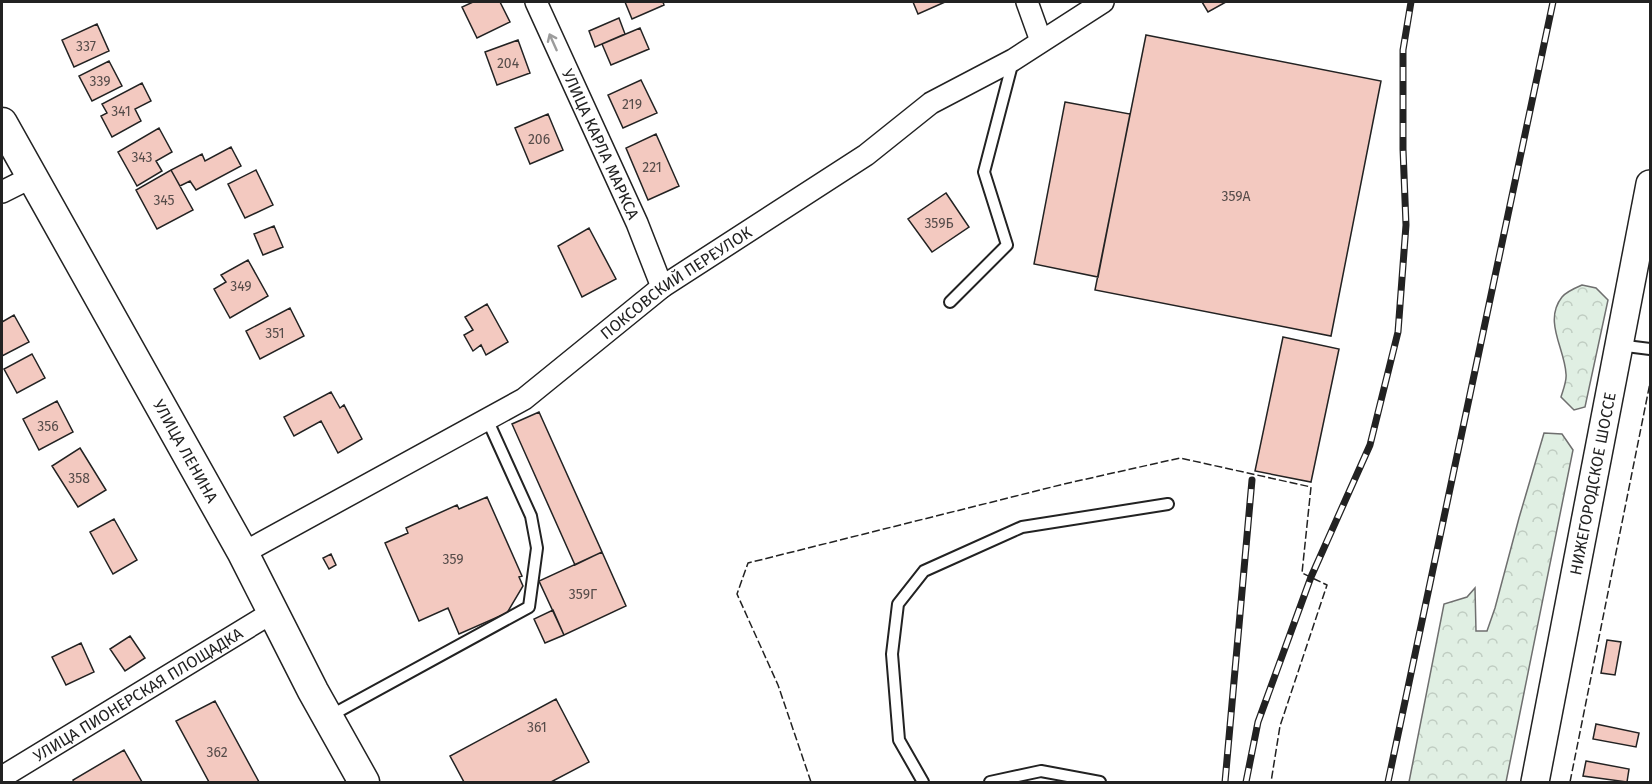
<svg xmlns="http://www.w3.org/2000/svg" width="1652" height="784" font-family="'Fira Sans',sans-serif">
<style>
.forest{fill:url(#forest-crowns);stroke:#6f6f6f;stroke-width:1.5}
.building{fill:#f3c9c0;stroke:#222;stroke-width:1.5}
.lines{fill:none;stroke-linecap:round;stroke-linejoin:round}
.service-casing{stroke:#222;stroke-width:14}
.minor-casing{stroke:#222;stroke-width:24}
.tertiary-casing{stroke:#222;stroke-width:30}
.secondary-casing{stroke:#222;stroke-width:33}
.service{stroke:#fff;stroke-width:10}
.minor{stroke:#fff;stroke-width:21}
.tertiary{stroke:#fff;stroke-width:27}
.secondary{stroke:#fff;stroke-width:30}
.rail-casing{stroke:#222;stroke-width:7}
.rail{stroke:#fff;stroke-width:4.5;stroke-dasharray:14;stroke-linecap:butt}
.fence{stroke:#222;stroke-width:1.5;stroke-dasharray:8 3;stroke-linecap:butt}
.oneway{stroke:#9c9c9c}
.labels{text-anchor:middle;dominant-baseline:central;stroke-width:4.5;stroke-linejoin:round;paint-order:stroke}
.number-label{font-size:14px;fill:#564c4a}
.street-label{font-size:16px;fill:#222;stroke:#fff}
</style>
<defs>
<pattern id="forest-crowns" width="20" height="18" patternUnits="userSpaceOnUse" patternTransform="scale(1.5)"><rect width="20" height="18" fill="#e0efe3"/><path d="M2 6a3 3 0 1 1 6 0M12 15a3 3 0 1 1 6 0" fill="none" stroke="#c0cdc2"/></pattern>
</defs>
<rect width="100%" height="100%" fill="#fff"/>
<!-- forest -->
<path class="forest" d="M1582,285L1596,288L1608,300L1585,407L1574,410L1561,397C1563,390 1567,381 1566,374C1565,349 1543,321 1562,297C1566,292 1575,288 1582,285Z
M1544,433L1562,434L1573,450L1506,782H1409L1444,604L1467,597L1475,588L1476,631H1487L1495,608L1519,518Z"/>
<!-- building -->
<path class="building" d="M473,2H500L510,22L477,38L462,7Z
M625,2H663L664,5L632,19Z
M913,2H945L918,14Z
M1202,2H1226L1208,12Z
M619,18L625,34L595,47L589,31Z
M97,24L109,51L74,67L62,40Z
M640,28L649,49L611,65L602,44Z
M1146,35L1381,81L1331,336L1095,290Z
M518,40L530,73L497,85L485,52Z
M109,61L122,86L92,101L79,76Z
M641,80L657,113L623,128L608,95Z
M142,83L151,101L135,109L141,121L112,137L101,116L107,113L102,104Z
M1065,102L1130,114L1098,277L1034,264Z
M548,114L563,150L530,164L515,128Z
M159,128L172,152L156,161L162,171L137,186L118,152Z
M656,134L679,186L648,200L626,148Z
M231,147L241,166L196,190L190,181L180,186L171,170L202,154L205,161Z
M171,170L193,210L157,229L136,190Z
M256,170L273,205L245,218L228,184Z
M946,193L969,227L932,252L908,219Z
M274,226L283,247L263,255L254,234Z
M589,228L616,279L582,297L558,246Z
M248,260L268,296L230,318L214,289L226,282L221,275Z
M487,304L508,342L486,355L481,345L473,351L464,335L473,330L465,317Z
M290,308L304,336L260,359L246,331Z
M14,315L29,342L2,356V322Z
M1283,337L1339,349L1311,482L1255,471Z
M32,354L45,378L17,393L4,369Z
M331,392L340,408L344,405L362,439L338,453L321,421L294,436L284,417Z
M57,401L73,432L39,450L23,419Z
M539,412L602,552L575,565L512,424Z
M80,448L106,490L78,507L52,466Z
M487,497L522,576L519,577L523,586L507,613L459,634L448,608L419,621L385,543L408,533L406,528L457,505L459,509Z
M114,519L137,560L113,574L90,532Z
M602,552L626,606L564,635L539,581Z
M331,554L336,565L329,569L323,558Z
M553,610L564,635L545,643L534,619Z
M130,636L145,658L125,671L110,649Z
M1607,640L1621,642L1615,675L1601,673Z
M81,643L94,672L66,685L52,657Z
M556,699L589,762L551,782H464L450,756Z
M215,701L259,782H209L176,721Z
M1596,724L1639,733L1636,747L1593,739Z
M124,750L142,782H74L73,780Z
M1586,761L1629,769L1627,782L1583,776Z"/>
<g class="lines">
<!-- service casing -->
<g class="service-casing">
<path id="service" d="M950,302L1007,245L984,172L1013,61
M1618,345L1650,349
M328,717L529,607L537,548L531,516L487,419
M923,782L899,740L892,654L898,604L924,571L1022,527L1168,504
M990,782L1041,771L1100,782"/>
</g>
<!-- minor casing -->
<g class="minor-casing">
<g id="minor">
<path id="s1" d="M536,2L637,223L662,287"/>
<path d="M1027,2L1041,41"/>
<path d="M2,192L32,177"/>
<path id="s2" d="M243,553L524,399L662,287L866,155L931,103L1013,60L1103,2"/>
<path id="s3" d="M2,777L273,612"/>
</g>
</g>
<!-- tertiary casing -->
<g class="tertiary-casing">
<g id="tertiary">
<path id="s4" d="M1535,782L1650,184"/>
</g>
</g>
<!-- secondary casing -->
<g class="secondary-casing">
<g id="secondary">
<path id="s5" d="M2,123L243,553L313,691L364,782"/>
</g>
</g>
<!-- service -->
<use href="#service" class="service"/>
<!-- minor -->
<use href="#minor" class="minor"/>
<!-- tertiary -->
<use href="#tertiary" class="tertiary"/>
<!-- secondary -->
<use href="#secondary" class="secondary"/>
<!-- rail casing -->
<g class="rail-casing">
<path id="rail" d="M1225,782L1252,480
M1246,782L1258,722L1311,577L1370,445L1398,332L1406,225L1403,149V50L1411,2
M1388,782L1553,2"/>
</g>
<!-- rail -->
<use href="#rail" class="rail"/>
<!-- fence -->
<path class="fence" d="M811,782L778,685L737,594L748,563L1064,484L1180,458L1311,487L1302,573L1327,585L1280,726L1271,782
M1570,782L1650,383"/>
</g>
<!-- one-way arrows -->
<defs><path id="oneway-shaft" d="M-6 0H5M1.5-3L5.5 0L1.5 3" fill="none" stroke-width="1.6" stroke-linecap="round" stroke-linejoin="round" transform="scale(1.5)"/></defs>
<use class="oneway" href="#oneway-shaft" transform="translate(553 42) rotate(-114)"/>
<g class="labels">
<!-- number labels -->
<g class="number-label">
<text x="86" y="46">337</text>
<text x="508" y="63">204</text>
<text x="100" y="81">339</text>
<text x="632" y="104">219</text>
<text x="121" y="111">341</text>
<text x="539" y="139">206</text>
<text x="142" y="157">343</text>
<text x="652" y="167">221</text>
<text x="1236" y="196">359А</text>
<text x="164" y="200">345</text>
<text x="939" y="223">359Б</text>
<text x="241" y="286">349</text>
<text x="275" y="333">351</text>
<text x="48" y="426">356</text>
<text x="79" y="478">358</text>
<text x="453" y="559">359</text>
<text x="583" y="594">359Г</text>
<text x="537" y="727">361</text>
<text x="217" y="752">362</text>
</g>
<!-- street labels -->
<g class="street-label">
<text stroke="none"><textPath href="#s1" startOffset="156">УЛИЦА КАРЛА МАРКСА</textPath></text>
<text stroke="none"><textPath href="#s2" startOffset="512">ПОКСОВСКИЙ ПЕРЕУЛОК</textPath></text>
<text stroke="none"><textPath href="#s5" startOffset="376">УЛИЦА ЛЕНИНА</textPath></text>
<text stroke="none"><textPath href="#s4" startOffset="304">НИЖЕГОРОДСКОЕ ШОССЕ</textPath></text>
<text stroke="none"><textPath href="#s3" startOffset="159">УЛИЦА ПИОНЕРСКАЯ ПЛОЩАДКА</textPath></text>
</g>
</g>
<!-- border -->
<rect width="1652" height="784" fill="none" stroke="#222222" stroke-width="6"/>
</svg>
